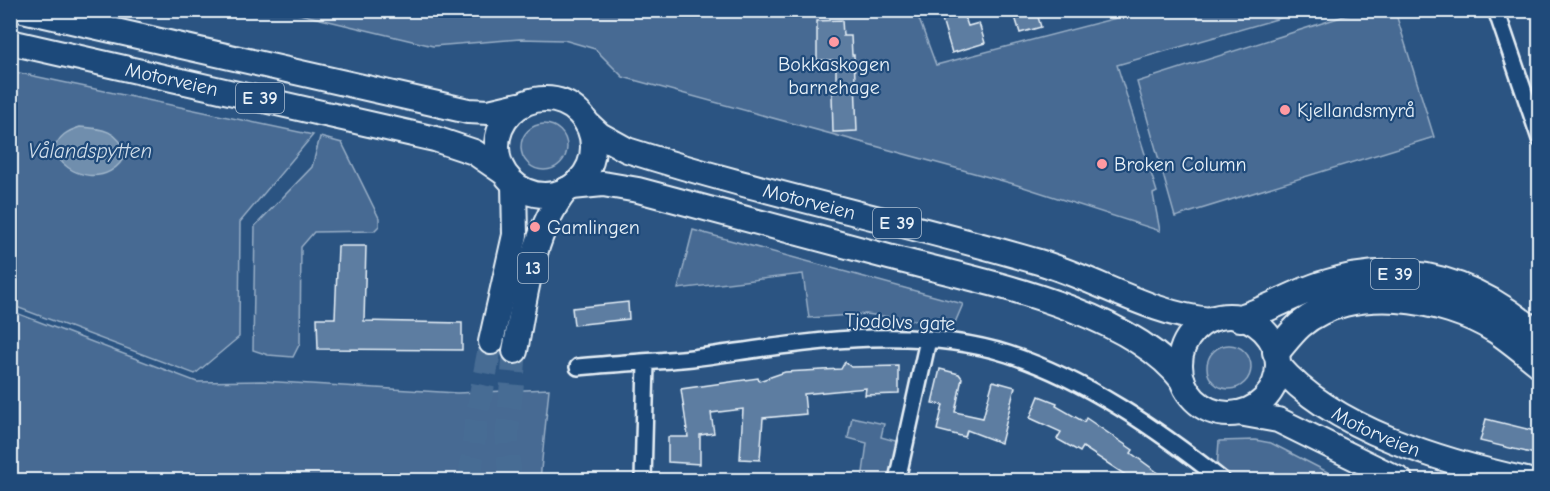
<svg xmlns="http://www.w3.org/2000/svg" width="1550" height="491" font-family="'Comic Neue',sans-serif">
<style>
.green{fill:#476b93;stroke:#98aec6;stroke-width:1.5}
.water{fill:#708ead;stroke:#a0b6cb;stroke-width:1.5}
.building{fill:#5d7da1;stroke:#e8f1f8;stroke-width:1.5}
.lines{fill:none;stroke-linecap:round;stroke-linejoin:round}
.trunk-tunnel{stroke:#476c94;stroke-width:24;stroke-dasharray:24 12;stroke-linecap:butt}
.minor-casing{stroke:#e8f1f8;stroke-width:20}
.trunk-casing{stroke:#e8f1f8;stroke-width:28}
.motorway-casing{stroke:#e8f1f8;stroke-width:30}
.minor{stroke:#1f4a7a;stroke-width:15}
.trunk{stroke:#1f4a7a;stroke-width:24}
.motorway{stroke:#1f4a7a;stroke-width:26}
.poi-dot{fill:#ff9aa2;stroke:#1f4a7a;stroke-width:2}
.labels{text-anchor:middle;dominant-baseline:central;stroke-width:4.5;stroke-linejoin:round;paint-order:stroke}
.shield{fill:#1f4a7a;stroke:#acbfd2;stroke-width:1.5}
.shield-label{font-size:18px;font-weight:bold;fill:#e8f1f8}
.poi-label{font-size:20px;fill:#e8f1f8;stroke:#1f4a7a;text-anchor:start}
.street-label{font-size:20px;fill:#e8f1f8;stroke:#1f4a7a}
.water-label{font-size:21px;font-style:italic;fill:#d0dde9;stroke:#1f4a7a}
</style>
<rect width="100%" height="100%" fill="#2b5482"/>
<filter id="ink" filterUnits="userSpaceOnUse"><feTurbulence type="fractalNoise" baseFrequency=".0167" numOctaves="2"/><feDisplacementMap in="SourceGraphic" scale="12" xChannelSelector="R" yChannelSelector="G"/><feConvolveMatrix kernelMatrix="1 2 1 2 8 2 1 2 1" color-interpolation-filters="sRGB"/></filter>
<g filter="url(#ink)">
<!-- green -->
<path class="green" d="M287,11H916L936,65L1143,11H1305L1117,65L1157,192L1153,194L1160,231L1014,184L623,77L595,49L564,40L520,39L433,46Z
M1360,11H1395L1434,137L1175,217L1137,82Z
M10,71L313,135L240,222L239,337L195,374L11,305Z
M521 147a23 23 0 1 1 46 0a23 23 0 1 1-46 0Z
M320,137L342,143L379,218V226L374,231L314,232L301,247L300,343L293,357L268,355L253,350L255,226L312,167Z
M693,230L963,304L954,325L866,314L809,318L803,274L678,289Z
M11,311L197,382L262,381L457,393L549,389L540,480H11Z
M1207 367a22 22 0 1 1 44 0a22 22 0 1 1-44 0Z
M852,417L884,424L881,437L899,442L890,480H862L867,443L848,438Z
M1219,441L1255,440L1271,443L1343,480H1235L1217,468Z"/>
<!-- water -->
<path class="water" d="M80,127C103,128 118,131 126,153C112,187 65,180 54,149C60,135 67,131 80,127Z"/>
<!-- building -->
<path class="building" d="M1013,10H1036L1041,27L1020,33Z
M963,12L968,26L979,23L985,43L952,53L942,19Z
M842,20L843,36H851L852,55H854L857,131L837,132H833L832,93H836V60H817V21Z
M338,246H366L364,321L462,323V350L318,349L317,318H335Z
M628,302L629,319L574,325L572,308Z
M845,362L851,367L899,366V394L865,395L866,388L804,394L806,414L763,418L760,460L740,459L743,409L711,413L714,433L700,435V464L668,462V437H688L681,389L758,378L759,381L785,372L841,369Z
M940,369L959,374L962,378L955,412L983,418L993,381L1015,387L1001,443L967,430L965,437L937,430L943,405L932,403Z
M1039,396L1057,403L1056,406L1084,422L1086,418L1133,450L1131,453L1168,480H1133L1083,447L1080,452L1057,439L1061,432L1030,418Z
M1486,419L1539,432L1535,454L1480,441Z"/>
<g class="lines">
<!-- trunk-tunnel -->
<path class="trunk-tunnel" d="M470,480L476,421L491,342
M510,480L507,436L515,351"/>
<!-- minor casing -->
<g class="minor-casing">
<path id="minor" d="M1496,10L1540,139
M578,367C616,363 654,362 692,358C794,345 906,322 1008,354C1087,380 1157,429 1222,480
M643,480L646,363
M897,480L928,340"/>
</g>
<!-- trunk casing -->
<g class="trunk-casing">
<g id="trunk">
<path d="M23,10L468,111L489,112L519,105"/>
<path id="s1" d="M10,42L435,139L474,152L503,172"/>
<circle cx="545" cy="147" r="48"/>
<path id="s2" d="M587,123L600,135L627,150C762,193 903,222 1039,262C1097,279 1150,314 1210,320"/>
<path d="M572,187L603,184L638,190C719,211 800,233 881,255C969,279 1126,306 1183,381"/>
<circle cx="1229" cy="365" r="49"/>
<path d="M491,342L515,235L514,184"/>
<path d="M515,351C525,298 531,234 566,190"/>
<path id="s3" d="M1278,365C1333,430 1445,462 1526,480"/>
<path d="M1239,413L1278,420L1400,480"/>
</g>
</g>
<!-- motorway casing -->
<g class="motorway-casing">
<path id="motorway" d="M1240,318C1268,310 1293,294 1321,285C1404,258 1476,280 1540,337
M1276,352C1284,343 1291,333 1300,325C1351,282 1444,297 1496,330C1511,340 1525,352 1540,364"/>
</g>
<!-- minor -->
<use href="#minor" class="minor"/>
<!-- trunk -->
<use href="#trunk" class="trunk"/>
<!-- motorway -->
<use href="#motorway" class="motorway"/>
</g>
</g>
<!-- markers -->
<g class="poi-dot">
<circle cx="834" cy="42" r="6"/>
<circle cx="1285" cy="110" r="6"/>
<circle cx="1102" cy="164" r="6"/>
<circle cx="535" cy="227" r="6"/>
</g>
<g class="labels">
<!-- shield labels -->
<g class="shield">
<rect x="236" y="83" width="48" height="30" rx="4.5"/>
<rect x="873" y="208" width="48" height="30" rx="4.5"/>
<rect x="518" y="253" width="30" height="30" rx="4.5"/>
<rect x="1371" y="259" width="48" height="30" rx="4.5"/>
</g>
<g class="shield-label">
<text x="260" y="98">E 39</text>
<text x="897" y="223">E 39</text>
<text x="533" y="268">13</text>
<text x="1395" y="274">E 39</text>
</g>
<!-- poi labels -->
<g class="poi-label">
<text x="834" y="64" text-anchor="middle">Bokkaskogen<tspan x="834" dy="23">barnehage</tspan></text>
<text x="1297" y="110">Kjellandsmyrå</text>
<text x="1114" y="164">Broken Column</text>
<text x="547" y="227">Gamlingen</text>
</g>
<!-- street labels -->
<g class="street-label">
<text stroke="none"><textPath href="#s1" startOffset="166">Motorveien</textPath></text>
<text stroke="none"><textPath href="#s2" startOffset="238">Motorveien</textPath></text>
<text transform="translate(900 322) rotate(2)">Tjodolvs gate</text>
<text stroke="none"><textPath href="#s3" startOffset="120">Motorveien</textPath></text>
</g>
<!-- water labels -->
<g class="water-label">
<text x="90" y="151">Vålandspytten</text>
</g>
</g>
<!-- margin -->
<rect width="1550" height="491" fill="none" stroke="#1f4a7a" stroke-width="36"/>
<rect x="18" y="18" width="1514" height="455" fill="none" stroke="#e8f1f8" stroke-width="2" filter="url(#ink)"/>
</svg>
